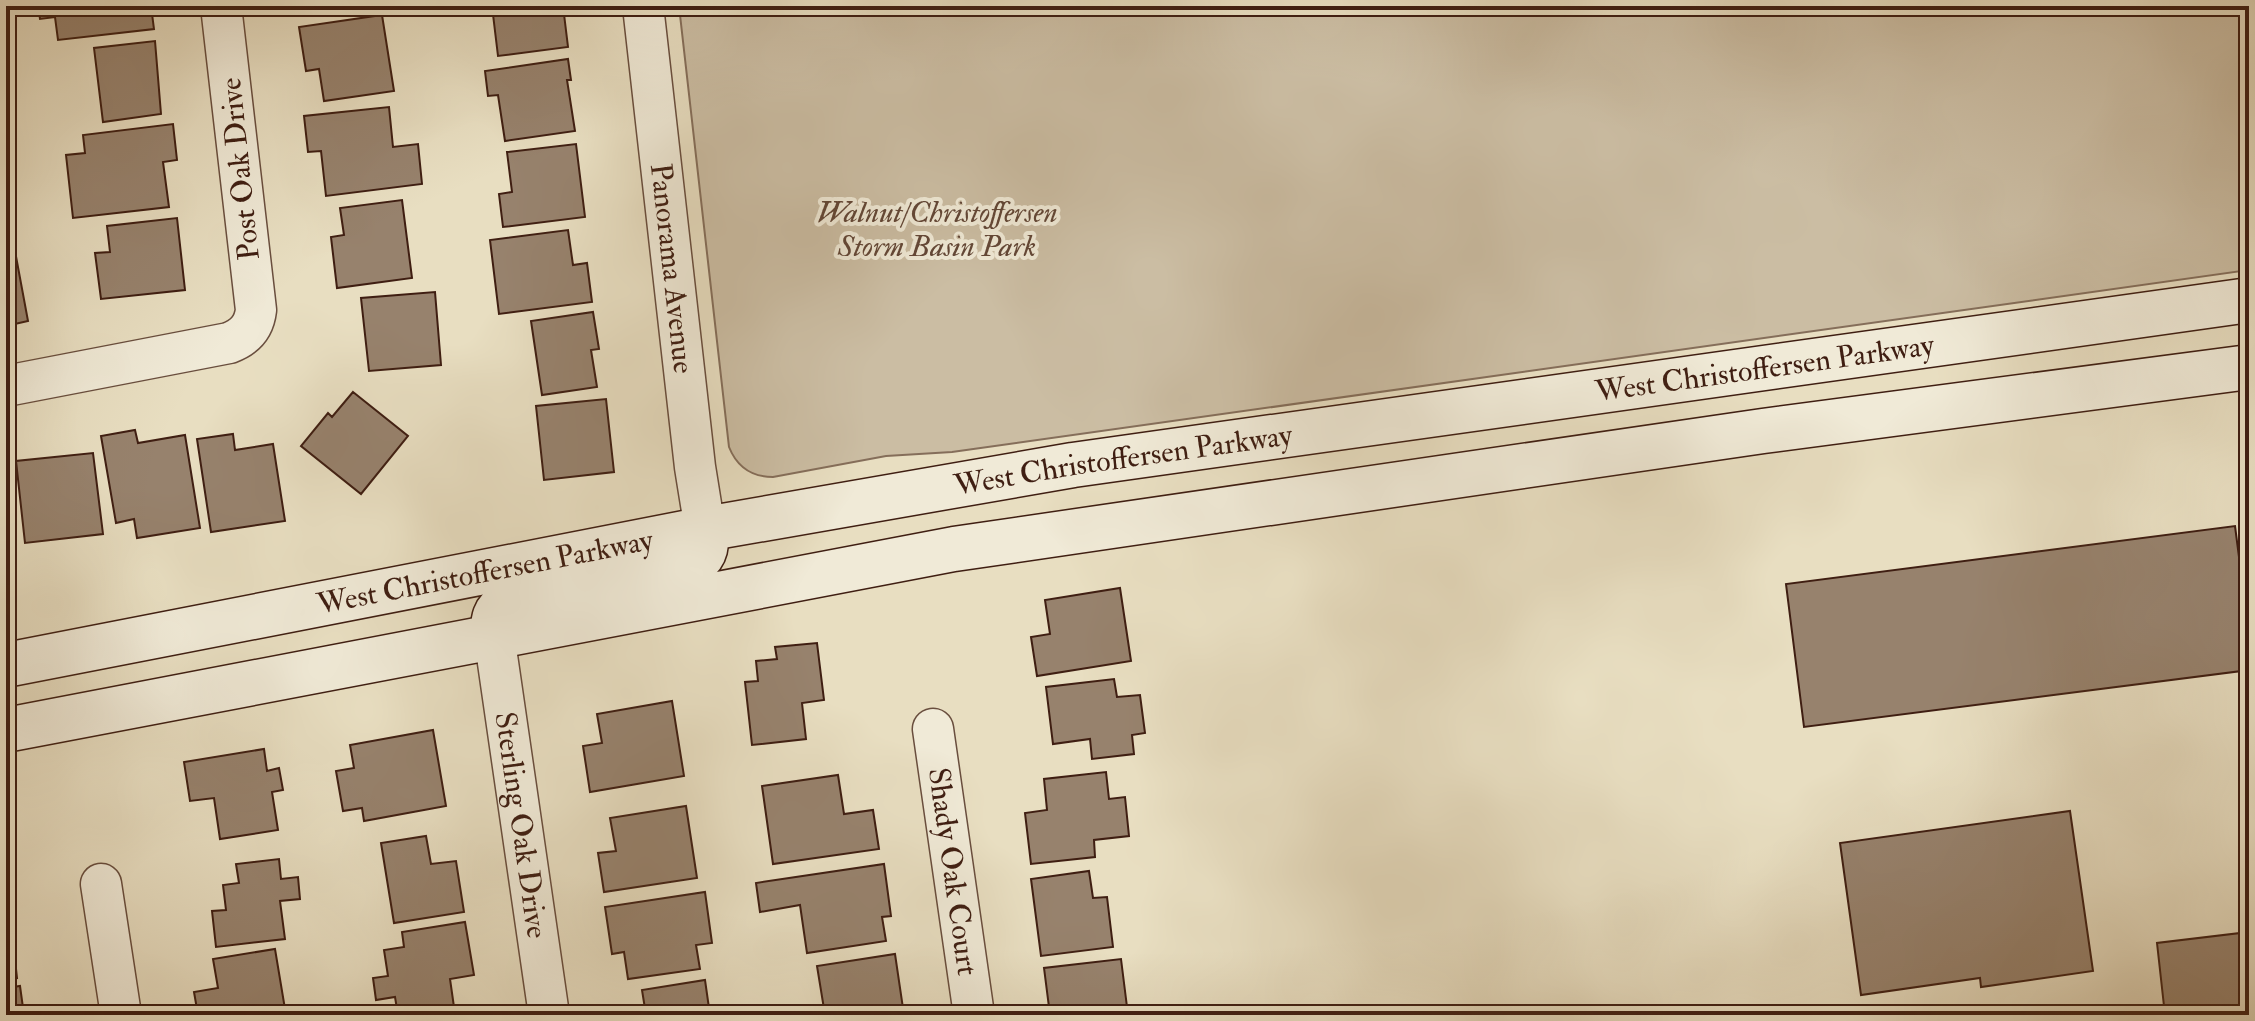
<svg xmlns="http://www.w3.org/2000/svg" width="2255" height="1021" font-family="'IM FELL Double Pica',serif">
<style>
.green{fill:#cbbda3;stroke:#856e5a;stroke-width:2}
.building{fill:#97826d;stroke:#3f1e12;stroke-width:2}
.lines{fill:none;stroke-linecap:round;stroke-linejoin:round}
.street-casing{stroke:#694e3e;stroke-width:43}
.secondary-casing{stroke:#3f1e12;stroke-width:47}
.street{stroke:#f0ead7;stroke-width:40}
.secondary{stroke:#f0ead7;stroke-width:44}
.labels{text-anchor:middle;dominant-baseline:central;stroke-width:8;stroke-linejoin:round;paint-order:stroke}
.street-label{font-size:30px;fill:#3f1e12;stroke:#f0ead7}
.park-label{font-size:30px;font-style:italic;fill:#624636;stroke:#f0ead7}
</style>
<rect width="100%" height="100%" fill="#e8dec1"/>
<filter id="stains"><feTurbulence type="fractalNoise" baseFrequency=".0025" numOctaves="4"/><feColorMatrix values="0 0 0 0 .2 0 0 0 0 .09 0 0 0 0 .02 0 0 0 .5 -.17"/></filter>
<radialGradient id="worn" r=".72"><stop offset=".6" stop-color="#630" stop-opacity="0"/><stop offset="1" stop-color="#630" stop-opacity=".3"/></radialGradient>
<!-- green -->
<path class="green" d="M679,6H2249V270L952,452L886,456L773,477C751,477 737,467 729,447Z"/>
<!-- building -->
<path class="building" d="M38,6H151L154,29L58,40L55,17L40,19Z
M306,6H359L306,12Z
M492,6H563L568,47L498,56Z
M382,15L394,91L324,101L319,69L306,71L299,27Z
M155,41L161,114L103,122L94,48Z
M568,59L571,80H567L575,131L505,141L498,95L488,96L485,71Z
M389,107L393,147L418,144L422,184L326,196L321,151L308,152L304,116Z
M173,124L177,160L163,162L169,207L73,218L66,155L85,153L83,135Z
M576,144L585,217L503,227L499,194L512,192L507,152Z
M402,200L412,278L337,288L331,237L344,235L340,208Z
M177,218L185,290L101,299L95,253L110,252L107,226Z
M568,230L573,265L587,263L592,302L499,314L490,240Z
M15,251L28,321L6,326V252Z
M435,292L441,365L369,371L361,298Z
M593,312L599,349L591,350L597,387L542,395L531,321Z
M353,392L408,436L361,494L301,446L328,413L332,417Z
M606,399L614,472L544,480L536,406Z
M135,430L138,443L185,435L200,528L137,538L134,519L116,523L101,436Z
M233,434L235,450L273,444L285,521L211,532L197,439Z
M93,453L103,534L25,543L16,461Z
M6,505L15,559L6,561Z
M2235,526L2249,634V670L1804,727L1786,584Z
M1120,588L1131,661L1037,676L1031,637L1050,634L1045,600Z
M817,643L824,700L802,703L806,739L752,745L745,682L758,681L756,661L777,659L775,647Z
M1114,679L1117,697L1140,695L1145,733L1132,735L1134,754L1092,759L1090,739L1053,744L1046,687Z
M672,701L684,776L590,792L583,746L602,743L597,714Z
M433,730L446,806L364,821L362,808L343,811L336,771L354,768L350,745Z
M264,749L267,771L279,768L283,790L272,792L278,830L220,839L214,798L190,801L184,762Z
M1106,772L1109,799L1125,797L1129,836L1094,840L1095,857L1031,864L1025,813L1047,810L1044,779Z
M838,775L844,814L873,810L879,849L773,864L762,786Z
M686,806L697,878L604,892L598,853L616,851L610,818Z
M2070,811L2093,971L1981,987L1980,978L1861,995L1840,843Z
M426,836L431,864L456,861L464,912L394,923L381,843Z
M279,859L281,879L298,877L300,899L280,901L285,939L216,947L212,911L226,910L223,885L239,883L236,864Z
M884,864L891,916L882,917L886,941L807,953L800,905L760,912L756,883Z
M1089,871L1093,898L1107,897L1113,947L1041,956L1031,879Z
M705,892L712,943L696,945L700,969L628,979L624,952L612,954L605,907Z
M465,922L474,975L450,979L454,1007L398,1015L395,997L376,1000L373,978L388,976L384,950L404,947L402,932Z
M2249,932V1015H2165L2157,943Z
M13,941L17,978L6,979V942Z
M275,949L286,1015H198L194,992L218,988L213,959Z
M895,954L904,1015H825L817,966Z
M1121,959L1128,1015H1050L1044,968Z
M705,980L710,1015H646L642,990Z
M20,986L24,1015H6V988Z"/>
<g class="lines">
<!-- street casing -->
<g class="street-casing">
<g id="street">
<path id="s1" d="M643,6L695,467L705,529"/>
<path d="M6,386L229,343C245,337 254,327 256,310L221,6"/>
<path id="s2" d="M494,635L549,1015"/>
<path id="s3" d="M933,729L974,1015"/>
<path d="M101,884L121,1015"/>
</g>
</g>
<!-- secondary casing -->
<g class="secondary-casing">
<g id="secondary">
<path d="M494,635C492,620 494,610 508,602L694,564C707,554 707,545 705,529"/>
<path id="s4" d="M6,665L705,529L1073,465L2249,300"/>
<path d="M6,730L954,549L1763,431L2249,367"/>
</g>
</g>
<!-- street -->
<use href="#street" class="street"/>
<!-- secondary -->
<use href="#secondary" class="secondary"/>
</g>
<g class="labels">
<!-- street labels -->
<g class="street-label">
<text transform="translate(240 169) rotate(-96)">Post Oak Drive</text>
<text stroke="none"><textPath href="#s1" startOffset="264">Panorama Avenue</textPath></text>
<text stroke="none"><textPath href="#s4" startOffset="1784">West Christoffersen Parkway</textPath></text>
<text stroke="none"><textPath href="#s4" startOffset="1136">West Christoffersen Parkway</textPath></text>
<text stroke="none"><textPath href="#s4" startOffset="488">West Christoffersen Parkway</textPath></text>
<text stroke="none"><textPath href="#s2" startOffset="192">Sterling Oak Drive</textPath></text>
<text stroke="none"><textPath href="#s3" startOffset="144">Shady Oak Court</textPath></text>
</g>
<!-- park labels -->
<g class="park-label">
<text x="937" y="212">Walnut/Christoffersen<tspan x="937" dy="34">Storm Basin Park</tspan></text>
</g>
</g>
<!-- margin -->
<rect width="2255" height="1021" fill="none" stroke="#e8dec1" stroke-width="32"/>
<rect x="8" y="8" width="2239" height="1005" fill="none" stroke="#3f1e12" stroke-width="4"/>
<rect x="16" y="16" width="2223" height="989" fill="none" stroke="#3f1e12" stroke-width="2"/>
<rect width="100%" height="100%" filter="url(#stains)"/>
<rect width="100%" height="100%" fill="url(#worn)"/>
</svg>
